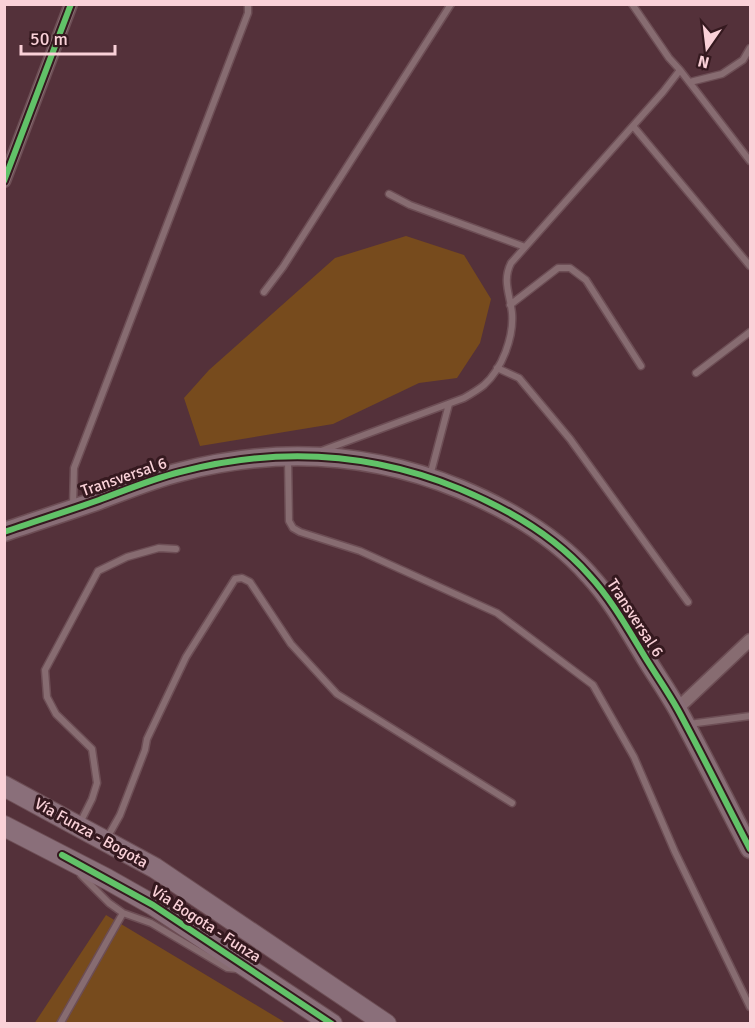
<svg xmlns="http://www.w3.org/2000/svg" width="755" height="1028" font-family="Signika,sans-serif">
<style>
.green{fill:#774b1d}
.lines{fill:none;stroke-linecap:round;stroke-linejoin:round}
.lane-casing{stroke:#6d4e55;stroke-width:9}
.street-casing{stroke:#6d4e55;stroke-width:15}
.secondary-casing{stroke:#6d4e55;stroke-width:21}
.primary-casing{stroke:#6d4e55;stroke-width:22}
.lane{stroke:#876c71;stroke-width:6}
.street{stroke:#876c71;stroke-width:12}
.secondary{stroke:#886d76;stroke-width:18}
.primary{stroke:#8a6f7a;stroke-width:20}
.cycleway-casing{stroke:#35191f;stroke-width:10}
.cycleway{stroke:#61c268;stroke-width:6}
.labels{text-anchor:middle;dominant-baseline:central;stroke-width:6;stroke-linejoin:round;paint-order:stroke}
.street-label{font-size:16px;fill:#fad1d8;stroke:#35191f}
</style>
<rect width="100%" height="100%" fill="#54313a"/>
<!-- green -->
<path class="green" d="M406,236L464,255L491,299L480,343L457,378L419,383L333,424L200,446L184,398L209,370L335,258Z
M106,915L286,1023L34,1024Z"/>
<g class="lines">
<!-- lane casing -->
<g class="lane-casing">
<path id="lane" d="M680,70L750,161
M690,82L722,74L743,60L750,48
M633,126L750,266
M389,194L410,205L525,247
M264,292L283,267L451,4
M510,305L558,268H570L586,280L641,366
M497,368L519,378L570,439L688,602
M696,373L750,332
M321,451L464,398C471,394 478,390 484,385C502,369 514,337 512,313C510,294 502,281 511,263L663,92L680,70L669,58L632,4
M288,459L289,521L293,528L300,532L360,551L497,613L593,685L634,757L675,852L750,1007
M430,476L449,404
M73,505L74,468L248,13V4
M689,724L750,716
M80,823L92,799L97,783L92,749L56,714L47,697L45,670L98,571L127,557L159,548L176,549
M107,838L120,815L145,750L147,739L186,657L235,579L242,578L250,582L291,644L337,694L512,803
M81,875L109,903L123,913L151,923L227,968L237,969
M60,1024L123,913"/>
</g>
<!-- street casing -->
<g class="street-casing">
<path id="street" d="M4,181L71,4
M677,709L750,640"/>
</g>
<!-- secondary casing -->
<g class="secondary-casing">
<path id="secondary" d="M4,532C36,521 68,511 99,500C126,490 152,479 180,472C275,447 368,451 460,489C508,509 554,535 589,575C612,600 628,629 645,657C656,675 668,692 678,710C703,756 726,803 750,849"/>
</g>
<!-- primary casing -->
<g class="primary-casing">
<path id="primary" d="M4,786L155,868L386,1024
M4,826L107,879L153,905L332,1024"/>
</g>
<!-- lane -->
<use href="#lane" class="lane"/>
<!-- street -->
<use href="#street" class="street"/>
<!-- secondary -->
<use href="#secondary" class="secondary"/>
<!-- primary -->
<use href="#primary" class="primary"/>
<!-- cycleway casing -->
<g class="cycleway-casing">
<path id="cycleway" d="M4,181L71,4
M4,532C36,521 68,511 99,500C126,490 152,479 180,472C275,447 368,451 460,489C508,509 554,535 589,575C612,600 628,629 645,657C656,675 668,692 678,710C703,756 726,803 750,849
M62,855L153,905L332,1024"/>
</g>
<!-- cycleway -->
<use href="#cycleway" class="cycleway"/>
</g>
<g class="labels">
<!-- street labels -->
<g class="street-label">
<text transform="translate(124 477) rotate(-19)">Transversal 6</text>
<text transform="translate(635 618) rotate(57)">Transversal 6</text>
<text transform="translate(91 833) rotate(29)">Vía Funza - Bogota</text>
<text transform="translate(206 924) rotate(33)">Vía Bogota - Funza</text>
</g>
</g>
<!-- border -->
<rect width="755" height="1028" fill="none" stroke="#fad1d8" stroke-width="12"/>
<!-- north arrow -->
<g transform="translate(707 48) rotate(194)" stroke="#35191f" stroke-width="4.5" paint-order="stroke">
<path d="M0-4.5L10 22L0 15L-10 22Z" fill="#fad1d8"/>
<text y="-9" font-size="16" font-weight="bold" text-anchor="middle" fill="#fad1d8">N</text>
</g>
<!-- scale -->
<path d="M21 45v9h94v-9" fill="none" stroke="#fad1d8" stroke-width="3"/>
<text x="30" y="45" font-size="18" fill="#fad1d8" stroke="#35191f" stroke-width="4.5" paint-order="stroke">50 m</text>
</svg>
